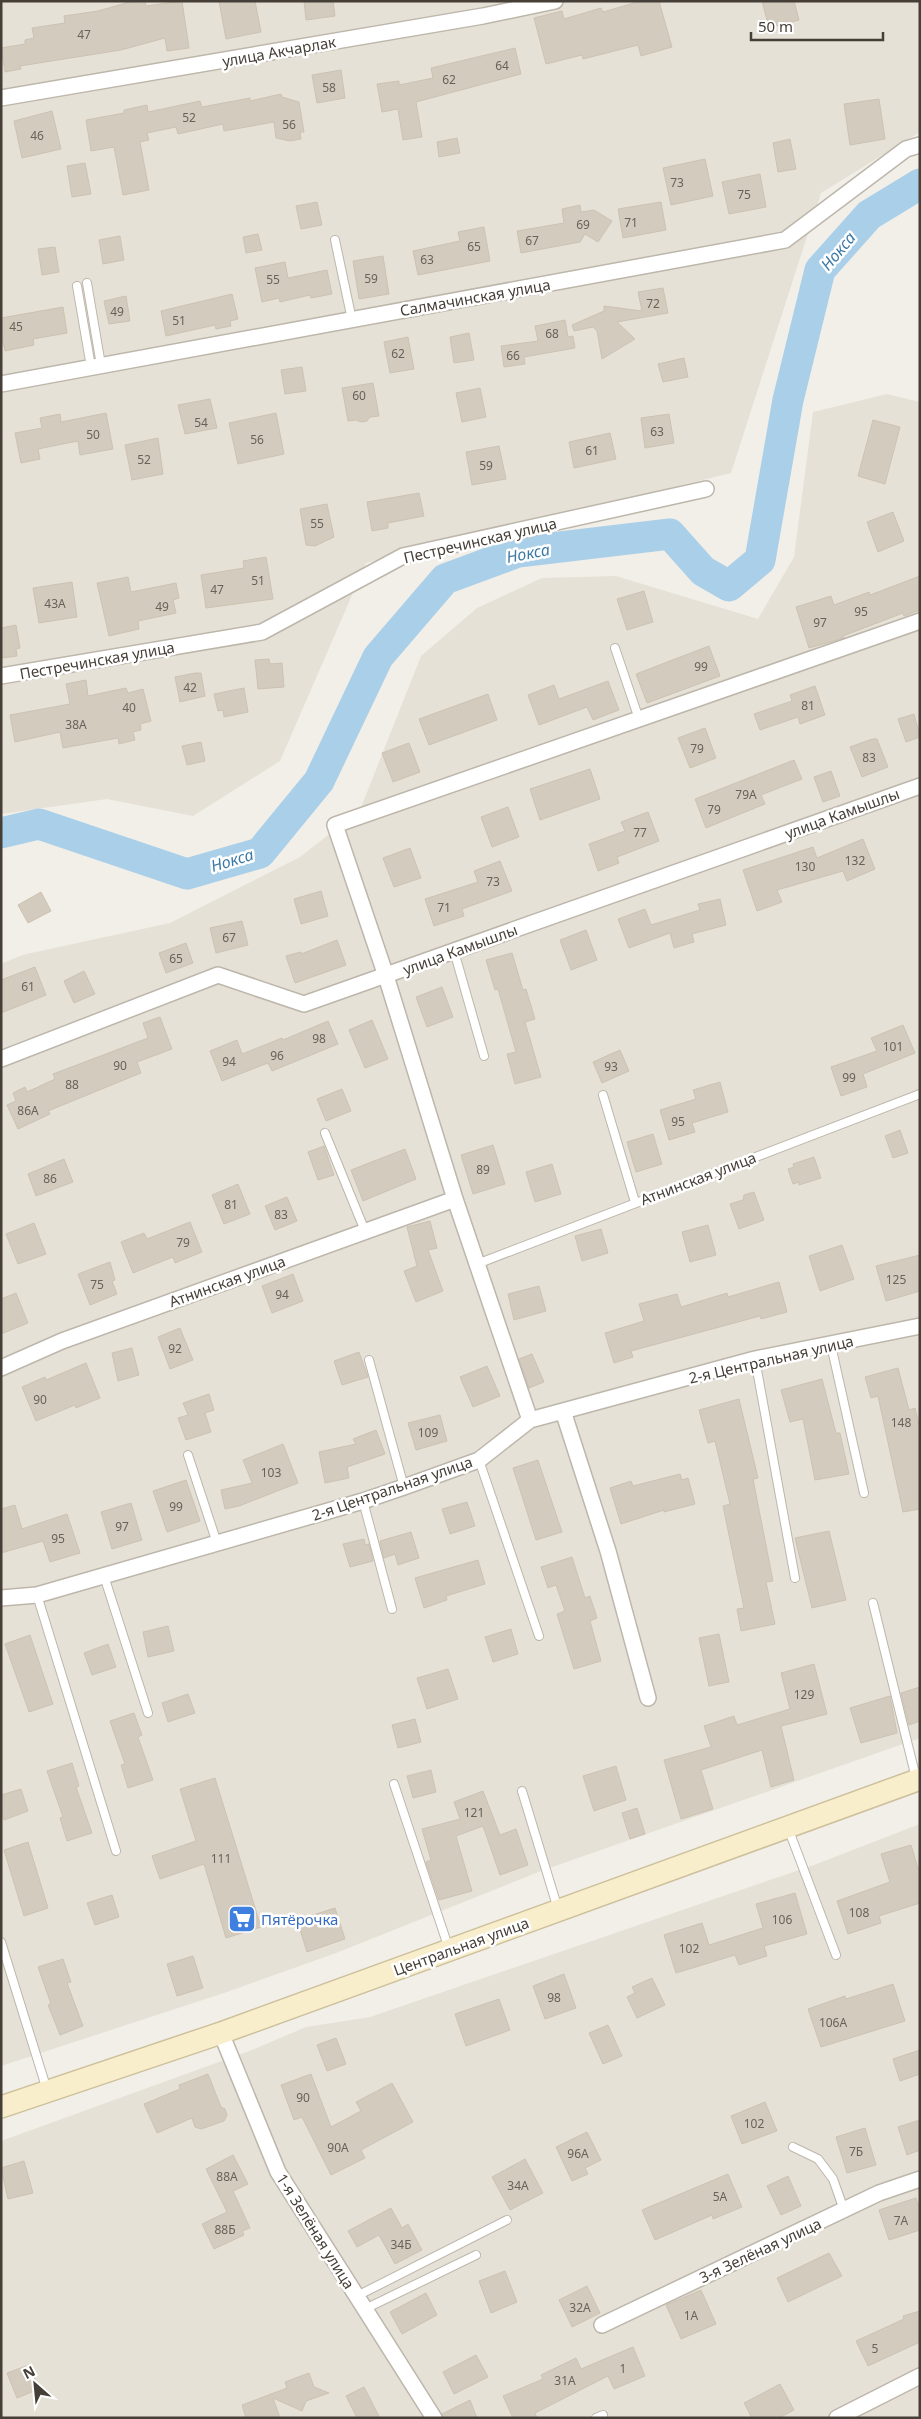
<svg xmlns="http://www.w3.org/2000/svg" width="921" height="2419" font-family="'Noto Sans',sans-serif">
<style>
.residential{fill:#e6e1d6}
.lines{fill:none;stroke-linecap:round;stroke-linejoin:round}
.river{stroke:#aacfe9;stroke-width:31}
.building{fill:#d3cbbe;stroke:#cdc2b2}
.lane-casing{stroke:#bdb6ab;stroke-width:10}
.street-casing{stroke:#bdb6ab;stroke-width:18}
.secondary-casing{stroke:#cdc09c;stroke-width:24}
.lane{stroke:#fff;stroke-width:8}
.street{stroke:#fff;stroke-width:15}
.secondary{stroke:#f9eecb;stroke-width:21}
.labels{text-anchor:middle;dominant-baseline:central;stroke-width:5;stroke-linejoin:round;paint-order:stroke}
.number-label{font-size:12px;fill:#686259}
.street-label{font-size:15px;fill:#453f37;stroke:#fff}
.shop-label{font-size:15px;fill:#366cbe;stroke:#fff;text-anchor:start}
.water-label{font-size:16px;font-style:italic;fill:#3b79a6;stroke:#fff}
</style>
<rect width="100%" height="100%" fill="#f2efe8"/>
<!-- residential -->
<path class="residential" d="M1,1H920V132L821,193L731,473L366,563L280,761L193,816L107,799L1,814Z
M887,394L920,402V1738L541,1871L336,1953L227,1992L1,2066V964L22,955L170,923L300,857L360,810L421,656L477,608L542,578L616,576L758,619L794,557L813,412Z
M920,1824V2418H1V2141L252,2050L306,2027L370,2017L814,1865Z"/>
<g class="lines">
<!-- river -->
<path class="river" d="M1,833L39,824L187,874L260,853L319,781L378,657L445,579L518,552L670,534L703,571L729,586L760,560L788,400L820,270L869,215L920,184"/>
</g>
<!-- building -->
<path class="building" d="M133,1H145L146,6L182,1L189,48L167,51L165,38L121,50L20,66L21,69L5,72L1,48L25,44V40L34,38L32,28L65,23L64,16L98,11Z
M219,1H255L261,32L226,39Z
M304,1H333L335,16L306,20Z
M641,1H659L672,47L641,56L638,45L583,59L582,55L546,64L534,18L562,11L564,19L601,8L603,12Z
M762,1H794L799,20L769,28Z
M515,48L521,74L416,102L422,137L403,140L398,109L382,112L377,84L399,81V85L433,78L431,68Z
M341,70L345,98L317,103L312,75Z
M281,94L282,97L299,102L304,132H300L301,139L290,141L276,138L274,122L224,131L223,124L178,134L176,127L147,133L149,140L140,142L149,190L123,195L114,147L91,151L86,120L124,113V110L147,105L148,112L200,101L202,107L250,98V101Z
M879,99L885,139L850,145L844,104Z
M52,111L61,149L22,158L14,121Z
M457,138L460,153L439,157L437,142Z
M790,139L796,169L778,172L773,143Z
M705,159L713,196L671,205L663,168Z
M85,163L91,194L72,197L67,166Z
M760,174L766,207L729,214L722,182Z
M317,202L322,225L301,229L296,206Z
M661,202L666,230L623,238L618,209Z
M580,205L581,212L594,210L612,221L598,242L585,234L580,242L521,253L517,231L564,223L562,209Z
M484,227L490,261L418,275L413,251L460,241L458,232Z
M258,234L262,250L246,253L243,237Z
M120,236L124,260L103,264L99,240Z
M55,247L59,272L42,275L38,249Z
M383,256L389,294L359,299L353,261Z
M285,262L288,278L327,270L332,294L311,298L310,295L280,302L279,298L262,302L255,268Z
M663,288L668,313L617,322L635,339L602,359L597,331L593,327L574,331L572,325L604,311V306L642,311L638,292Z
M232,294L238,319L230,321L231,326L216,329L215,325L166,336L161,311Z
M126,296L130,321L109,324L104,301Z
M63,307L67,333L33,339L34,345L5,351L1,334V318Z
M565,320L568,337L573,336L575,348L524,357L525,364L504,367L501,346L538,341L535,326Z
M469,333L474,360L454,363L450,337Z
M408,337L414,369L390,373L384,342Z
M684,358L688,377L663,382L658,364Z
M302,367L306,391L285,394L281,370Z
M373,383L379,416L370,417L367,421L361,422L356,420L348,421L342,388Z
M480,388L486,417L462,422L456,393Z
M210,399L217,428L185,434L178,405Z
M106,413L113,449L80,455L78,441L38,449L40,459L21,463L15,433L42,428L40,418L60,414L61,422Z
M276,413L284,454L238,464L229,423Z
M669,414L674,443L645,448L641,418Z
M873,420L900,427L885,484L858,476Z
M610,433L616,459L574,468L569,442Z
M158,438L163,474L132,480L125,445Z
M499,446L506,479L472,485L466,452Z
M419,493L424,516L388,523V528L372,531L367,502Z
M327,504L334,537L315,546L306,545L300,509Z
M893,512L904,541L878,552L867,522Z
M266,557L273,599L206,608L201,575L244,568L243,561Z
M920,576V610L904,616L903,613L843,636L844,638L809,648L796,607L831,596L834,605L869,592L870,595Z
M128,577L131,592L176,583L179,598L173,600L176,613L138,621L139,629L109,636L97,583Z
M72,582L77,617L39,623L33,588Z
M644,591L653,622L627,630L617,599Z
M16,625L20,648L16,649L17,656L1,658V628Z
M709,646L720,676L647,703L636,674Z
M269,659L270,664L282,663L284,687L258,689L255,660Z
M195,673H201L205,696L180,702L175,677Z
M86,680L88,696L126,688L128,693L143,689L151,721L140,724L141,730L133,732L135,740L119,744L118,738L63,748L60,732L15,742L10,715L70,704L66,684Z
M608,681L619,710L593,720L587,707L539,725L528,695L554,685L559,699Z
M815,686L825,715L800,724L798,717L760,730L754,714L792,701L790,695Z
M244,688L248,712L224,717L223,710L218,711L214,694Z
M488,694L497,720L429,745L419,719Z
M914,714L920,737L906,742L898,719Z
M705,728L716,758L690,768L678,738Z
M872,739H877L888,767L862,777L850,747Z
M201,742L205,761L187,765L182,746Z
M409,743L420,772L393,782L382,753Z
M794,760L802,779L761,795L765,804L706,828L695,799Z
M590,769L600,799L540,820L530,789Z
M831,771L840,796L823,802L814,777Z
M508,807L519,837L492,847L481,817Z
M648,812L659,841L617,857L619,863L598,871L589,844L625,831L621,822Z
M863,839L875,869L847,881L843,871L777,890L782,902L757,911L743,870L813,847L817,858Z
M410,848L421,878L394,887L383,858Z
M500,861L512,891L462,909L464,916L434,926L425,899L478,882L474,871Z
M321,891L328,916L301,924L294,899Z
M41,892L51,911L28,923L18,905Z
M720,899L726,925L692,934L694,942L674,948L670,933L629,948L618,919L645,909L651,925L700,910L698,904Z
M242,921L248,945L216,953L210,928Z
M586,930L597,960L571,970L560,940Z
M337,940L346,965L295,983L286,956L301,952V954Z
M186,943L193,963L166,973L159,953Z
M512,953L523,990L526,989L535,1019L525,1022L541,1077L515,1084L507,1054L516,1052L498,989L495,990L486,960Z
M35,967L46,995L1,1013V980Z
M84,971L95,994L74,1003L64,981Z
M442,987L453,1017L427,1027L416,997Z
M160,1017L172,1049L137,1062L141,1073L48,1111L50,1114L18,1129L7,1105L16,1101L13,1093L25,1087L27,1092L55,1079L53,1074L148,1038L143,1023Z
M372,1020L388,1059L365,1068L349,1030Z
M328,1021L338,1044L272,1071L268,1063L222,1081L210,1051L237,1040L242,1054L282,1038L283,1040Z
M903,1025L915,1053L863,1074L867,1087L841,1096L831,1067L877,1051L871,1038Z
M620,1050L629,1071L602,1083L593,1062Z
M720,1082L728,1112L692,1123L695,1132L669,1140L660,1110L696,1099L693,1090Z
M342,1089L351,1111L326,1121L317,1099Z
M900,1130L908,1153L893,1158L885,1136Z
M653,1134L662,1164L636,1172L627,1142Z
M493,1145L505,1184L473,1194L461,1155Z
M324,1146L334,1175L318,1180L308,1152Z
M405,1149L416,1179L363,1201L351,1170Z
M814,1157L821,1178L799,1185V1182L793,1184L788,1169L794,1167L793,1164Z
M64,1159L73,1182L36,1196L28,1174Z
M552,1164L561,1194L535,1202L526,1172Z
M238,1184L250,1214L224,1224L212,1195Z
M754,1192L764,1220L739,1229L730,1204L743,1200L744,1195Z
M287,1197L297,1221L275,1230L265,1206Z
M430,1221L437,1248L428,1250L443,1291L416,1302L404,1271L417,1266L407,1227Z
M190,1222L202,1252L175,1263L173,1257L133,1273L121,1242L144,1233L147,1239Z
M34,1223L46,1254L18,1264L6,1234Z
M708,1225L716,1255L690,1262L682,1232Z
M601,1229L608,1253L582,1261L575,1236Z
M842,1245L854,1279L820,1291L809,1256Z
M920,1255V1291L886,1301L876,1266Z
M110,1262L115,1280L112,1281L117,1294L90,1305L78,1274Z
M293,1274L303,1301L272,1313L262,1286Z
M779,1282L787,1312L761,1319L760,1316L631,1351L633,1357L614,1363L605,1333L644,1321L639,1304L677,1294L681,1307L727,1293L728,1297Z
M539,1286L546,1311L514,1320L508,1294Z
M16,1293L28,1323L1,1334V1299Z
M180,1328L193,1360L170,1369L158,1337Z
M132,1348L139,1375L118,1381L112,1353Z
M359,1352L368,1377L342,1385L334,1361Z
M532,1354L544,1382L529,1388L519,1359Z
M86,1363L100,1398L76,1408L75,1405L36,1421L22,1387L45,1377L46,1380Z
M487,1366L500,1396L473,1407L460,1377Z
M898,1368L909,1410L915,1408L920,1429V1509L903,1512L878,1396L871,1398L865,1377Z
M822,1379L836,1433H840L849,1474L815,1480L803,1419L790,1422L781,1390Z
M209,1394L214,1410L205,1413L211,1432L186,1440L178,1418L188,1415L183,1403Z
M739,1399L758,1478L753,1479L773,1581L766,1582L775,1624L741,1631L737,1609L744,1608L723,1506L730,1504L715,1441L708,1443L699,1410Z
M440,1415L447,1441L416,1450L408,1423Z
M376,1430L385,1454L347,1467L349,1478L325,1483L319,1452L356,1444L353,1439Z
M283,1444L298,1483L239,1506L225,1509L221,1490L252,1483L243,1460Z
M538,1460L562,1532L536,1540L513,1468Z
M680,1474L682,1480L688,1478L695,1504L664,1512V1510L621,1524L610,1488L631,1481L633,1486Z
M186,1480L200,1521L167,1532L153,1491Z
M467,1502L475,1526L450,1534L442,1509Z
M131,1503L142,1540L112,1549L101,1512Z
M15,1505L22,1529L67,1514L80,1553L50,1562L43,1541L1,1553V1509Z
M829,1531L846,1600L812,1608L795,1538Z
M411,1532L419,1558L398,1565L395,1554L384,1558L380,1541Z
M364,1539L365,1545L369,1544L373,1561L350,1567L343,1544Z
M572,1557L585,1598L590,1596L597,1618L590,1621L601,1661L574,1669L557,1614L565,1611L556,1585L548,1588L541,1567Z
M478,1560L485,1584L446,1596L447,1600L424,1608L415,1578Z
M168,1626L174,1651L148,1657L143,1632Z
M511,1629L518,1654L493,1662L485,1637Z
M719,1634L729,1682L709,1686L699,1638Z
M30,1635L53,1704L29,1712L5,1644Z
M108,1644L116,1667L92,1675L84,1653Z
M814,1664L827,1714L781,1726L794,1780L771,1787L762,1750L701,1770L713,1809L681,1819L664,1760L711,1747L704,1726L734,1716L737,1725L790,1709L781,1673Z
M448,1669L458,1699L427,1709L417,1678Z
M920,1687V1721L909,1725L901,1693Z
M188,1694L195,1713L168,1722L162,1703Z
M890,1696L897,1733L861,1743L850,1708Z
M134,1713L142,1735L138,1737L153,1780L128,1788L121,1765L125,1764L110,1721Z
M415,1719L421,1742L398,1748L392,1725Z
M72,1763L79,1786L76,1787L92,1833L67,1841L60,1818L63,1817L47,1771Z
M616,1766L626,1800L594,1811L583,1776Z
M431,1770L436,1792L413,1798L407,1776Z
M215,1778L261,1927L226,1938L204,1864L160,1879L152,1856L196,1841L180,1789Z
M21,1789L28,1811L4,1820L1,1811V1795Z
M483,1791L500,1835L516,1829L528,1865L500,1875L483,1826L456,1836L472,1891L439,1900L426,1862L431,1860L422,1829L460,1819L454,1802Z
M637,1808L645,1834L630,1839L622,1813Z
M28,1842L48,1908L24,1916L4,1850Z
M911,1845L920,1875V1903L879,1916L881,1923L848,1934L837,1901L890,1882L881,1854Z
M795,1893L807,1934L764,1946L767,1956L739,1965L735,1955L676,1973L664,1935L702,1923L709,1945L763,1928L756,1904Z
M112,1895L119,1917L95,1925L87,1903Z
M335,1908L345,1939L307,1952L297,1920Z
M193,1956L203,1988L177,1996L167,1964Z
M63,1959L71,1982L67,1983L83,2026L60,2035L48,2005L51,2004L38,1967Z
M564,1974L576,2008L545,2019L533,1986Z
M652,1978L665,2005L637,2018L627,1997L635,1993L632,1987Z
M893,1984L905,2021L821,2047L808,2009L845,1996L846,1999Z
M499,1999L510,2030L466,2046L455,2014Z
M608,2025L622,2056L603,2064L589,2033Z
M336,2038L346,2064L327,2071L317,2045Z
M920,2050V2074L900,2081L893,2059Z
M208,2074L221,2107L225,2109L227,2115L224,2121L201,2129L195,2127L192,2118L157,2133L144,2104L180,2089L179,2085Z
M311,2074L331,2127L361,2111L356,2102L392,2083L413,2122L361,2150L365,2158L331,2175L302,2117L294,2120L281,2085Z
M765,2102L777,2131L742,2144L731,2116Z
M920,2120V2150L907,2155L898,2127Z
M865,2128L876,2165L847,2173L836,2137Z
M587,2132L601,2160L585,2168L588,2174L572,2181L556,2147Z
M233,2155L248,2184L233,2191L250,2228L242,2231L244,2235L214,2249L202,2224L227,2212L206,2169Z
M525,2159L543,2193L510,2210L492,2177Z
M24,2161L33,2193L8,2199L1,2168Z
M728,2174L742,2207L713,2219L712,2215L655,2240L642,2210Z
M788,2176L801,2206L781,2215L767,2186Z
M916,2198L920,2211V2230L889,2240L879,2210Z
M391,2208L402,2228L408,2224L422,2250L395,2264L379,2235L357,2247L348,2231Z
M829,2253L842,2276L788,2302L777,2278Z
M505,2271L517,2302L491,2313L479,2281Z
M587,2286L600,2313L572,2327L559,2300Z
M701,2290L716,2324L681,2339L666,2305Z
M426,2293L437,2315L402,2334L390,2312Z
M920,2311V2342L868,2366L856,2341L904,2319L903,2316Z
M633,2347L645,2376L614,2389L608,2376L535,2413L537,2418H513L503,2396L543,2379L541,2375L576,2358L581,2369Z
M476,2355L488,2377L454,2394L443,2372Z
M29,2365L39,2389L17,2398L7,2373Z
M309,2373L314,2387L329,2393L306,2401L302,2411L273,2398L280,2418H246L242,2405L287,2388L285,2382Z
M780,2384L794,2410L779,2418H752L744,2403Z
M364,2387L380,2418H357L346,2396Z
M470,2400L477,2418H443L442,2414Z"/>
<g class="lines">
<!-- lane casing -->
<g class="lane-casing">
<path id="lane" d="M335,240L352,320
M87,283L101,365
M77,286L91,367
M615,648L639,719
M454,951L484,1056
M603,1095L635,1202
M325,1133L365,1231
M477,1264L920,1094
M831,1345L864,1493
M755,1359L795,1578
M369,1360L404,1487
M188,1455L217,1543
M479,1460L539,1636
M363,1501L392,1609
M104,1576L148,1713
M37,1595L116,1851
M873,1603L916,1778
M394,1784L449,1949
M522,1791L558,1909
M788,1828L836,1955
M1,1942L47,2090
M793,2147L818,2159L833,2179L844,2210
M357,2296L507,2220
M365,2309L476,2255
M596,2418L603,2415"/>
</g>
<!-- street casing -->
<g class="street-casing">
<path id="street" d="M1,98L483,16L555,1
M1,384L785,240L906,149L920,145
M1,676L262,632L403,556L706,489
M1,1059L218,975L304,1004L920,786
M1,1368L62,1341L455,1199
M563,1411L608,1551L648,1698
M530,1420L455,1199L386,976L335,825L920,621
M1,1598L37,1595L363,1501L404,1487L479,1460L530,1420L755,1359L920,1326
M221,2033L278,2172L434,2418
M602,2325L879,2193L920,2179
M837,2418L920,2376"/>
</g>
<!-- secondary casing -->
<g class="secondary-casing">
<path id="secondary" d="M1,2107L221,2033L920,1779"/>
</g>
<!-- lane -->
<use href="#lane" class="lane"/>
<!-- street -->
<use href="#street" class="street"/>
<!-- secondary -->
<use href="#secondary" class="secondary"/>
</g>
<!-- icons -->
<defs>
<g id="supermarket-square" transform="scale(1.4375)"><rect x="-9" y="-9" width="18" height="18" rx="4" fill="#3f7fe0" stroke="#fff"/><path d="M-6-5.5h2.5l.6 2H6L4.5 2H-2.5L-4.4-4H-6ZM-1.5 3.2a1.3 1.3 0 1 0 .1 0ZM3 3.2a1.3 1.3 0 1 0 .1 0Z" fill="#fff"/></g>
</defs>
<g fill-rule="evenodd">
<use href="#supermarket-square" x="242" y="1919"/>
</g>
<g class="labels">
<!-- number labels -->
<g class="number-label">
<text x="84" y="34">47</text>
<text x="502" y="65">64</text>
<text x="449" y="79">62</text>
<text x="329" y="87">58</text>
<text x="189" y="117">52</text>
<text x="289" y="124">56</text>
<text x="37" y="135">46</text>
<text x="677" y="182">73</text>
<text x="744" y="194">75</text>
<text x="631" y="222">71</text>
<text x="583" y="224">69</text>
<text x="532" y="240">67</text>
<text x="474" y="246">65</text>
<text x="427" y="259">63</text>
<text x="371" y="278">59</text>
<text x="273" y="279">55</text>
<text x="653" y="303">72</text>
<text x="117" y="311">49</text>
<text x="179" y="320">51</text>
<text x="16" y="326">45</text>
<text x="552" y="333">68</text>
<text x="398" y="353">62</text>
<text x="513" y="355">66</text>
<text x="359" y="395">60</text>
<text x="201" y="422">54</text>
<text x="657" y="431">63</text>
<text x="93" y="434">50</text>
<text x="257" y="439">56</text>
<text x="592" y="450">61</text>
<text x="144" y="459">52</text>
<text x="486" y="465">59</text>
<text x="317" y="523">55</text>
<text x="258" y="580">51</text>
<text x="217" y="589">47</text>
<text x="55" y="603">43А</text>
<text x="162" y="606">49</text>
<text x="861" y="611">95</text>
<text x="820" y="622">97</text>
<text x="701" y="666">99</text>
<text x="190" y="687">42</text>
<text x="808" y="705">81</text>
<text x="129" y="707">40</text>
<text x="76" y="724">38А</text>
<text x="697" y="748">79</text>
<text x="869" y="757">83</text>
<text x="746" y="794">79А</text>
<text x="714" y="809">79</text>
<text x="640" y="832">77</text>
<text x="855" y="860">132</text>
<text x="805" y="866">130</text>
<text x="493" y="881">73</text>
<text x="444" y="907">71</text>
<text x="229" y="937">67</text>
<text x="176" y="958">65</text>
<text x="28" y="986">61</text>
<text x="319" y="1038">98</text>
<text x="893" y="1046">101</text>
<text x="277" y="1055">96</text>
<text x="229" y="1061">94</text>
<text x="120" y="1065">90</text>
<text x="611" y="1066">93</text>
<text x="849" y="1077">99</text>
<text x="72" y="1084">88</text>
<text x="28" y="1110">86А</text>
<text x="678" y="1121">95</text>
<text x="483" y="1169">89</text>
<text x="50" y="1178">86</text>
<text x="231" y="1204">81</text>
<text x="281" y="1214">83</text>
<text x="183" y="1242">79</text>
<text x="896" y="1279">125</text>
<text x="97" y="1284">75</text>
<text x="282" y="1294">94</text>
<text x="175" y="1348">92</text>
<text x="40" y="1399">90</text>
<text x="901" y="1422">148</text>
<text x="428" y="1432">109</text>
<text x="271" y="1472">103</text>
<text x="176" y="1506">99</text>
<text x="122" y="1526">97</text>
<text x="58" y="1538">95</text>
<text x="804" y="1694">129</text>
<text x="474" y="1812">121</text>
<text x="221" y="1858">111</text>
<text x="859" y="1912">108</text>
<text x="782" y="1919">106</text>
<text x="689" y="1948">102</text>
<text x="554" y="1997">98</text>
<text x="833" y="2022">106А</text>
<text x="303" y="2097">90</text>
<text x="754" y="2123">102</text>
<text x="338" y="2147">90А</text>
<text x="856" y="2151">7Б</text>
<text x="578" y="2153">96А</text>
<text x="227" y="2176">88А</text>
<text x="518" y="2185">34А</text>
<text x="720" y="2196">5А</text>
<text x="901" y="2220">7А</text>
<text x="225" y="2229">88Б</text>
<text x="401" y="2244">34Б</text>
<text x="580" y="2307">32А</text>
<text x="691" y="2315">1А</text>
<text x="875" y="2348">5</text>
<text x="623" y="2368">1</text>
<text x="565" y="2380">31А</text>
</g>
<!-- street labels -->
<g class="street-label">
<text transform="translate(279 51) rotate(-10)">улица Акчарлак</text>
<text transform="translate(475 297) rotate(-10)">Салмачинская улица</text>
<text transform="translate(480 540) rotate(-13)">Пестречинская улица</text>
<text transform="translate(97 660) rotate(-10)">Пестречинская улица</text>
<text transform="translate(842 813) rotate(-20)">улица Камышлы</text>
<text transform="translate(460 949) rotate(-20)">улица Камышлы</text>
<text transform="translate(698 1178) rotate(-21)">Атнинская улица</text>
<text transform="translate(227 1281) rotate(-20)">Атнинская улица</text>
<text transform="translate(771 1359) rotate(-13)">2-я Центральная улица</text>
<text transform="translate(392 1488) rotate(-19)">2-я Центральная улица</text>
<text transform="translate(461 1946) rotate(-20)">Центральная улица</text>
<text transform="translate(316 2231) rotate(58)">1-я Зелёная улица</text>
<text transform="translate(760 2250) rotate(-25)">3-я Зелёная улица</text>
</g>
<!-- shop labels -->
<g class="shop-label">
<text x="261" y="1919">Пятёрочка</text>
</g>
<!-- water labels -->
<g class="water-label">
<text transform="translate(838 251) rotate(-50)">Нокса</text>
<text transform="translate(528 553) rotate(-11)">Нокса</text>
<text transform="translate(232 860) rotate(-17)">Нокса</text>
</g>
</g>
<!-- border -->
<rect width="921" height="2419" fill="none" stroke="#453f37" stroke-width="5"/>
<!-- north arrow -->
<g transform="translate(35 2384) rotate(333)" stroke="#ffffff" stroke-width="4" paint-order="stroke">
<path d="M0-4L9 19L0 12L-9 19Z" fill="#453f37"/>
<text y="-8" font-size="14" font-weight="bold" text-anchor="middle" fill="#453f37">N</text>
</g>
<!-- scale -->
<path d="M751 32v8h132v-8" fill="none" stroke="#453f37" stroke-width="2.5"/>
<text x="758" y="32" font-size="15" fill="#453f37" stroke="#ffffff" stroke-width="4" paint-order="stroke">50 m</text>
</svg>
